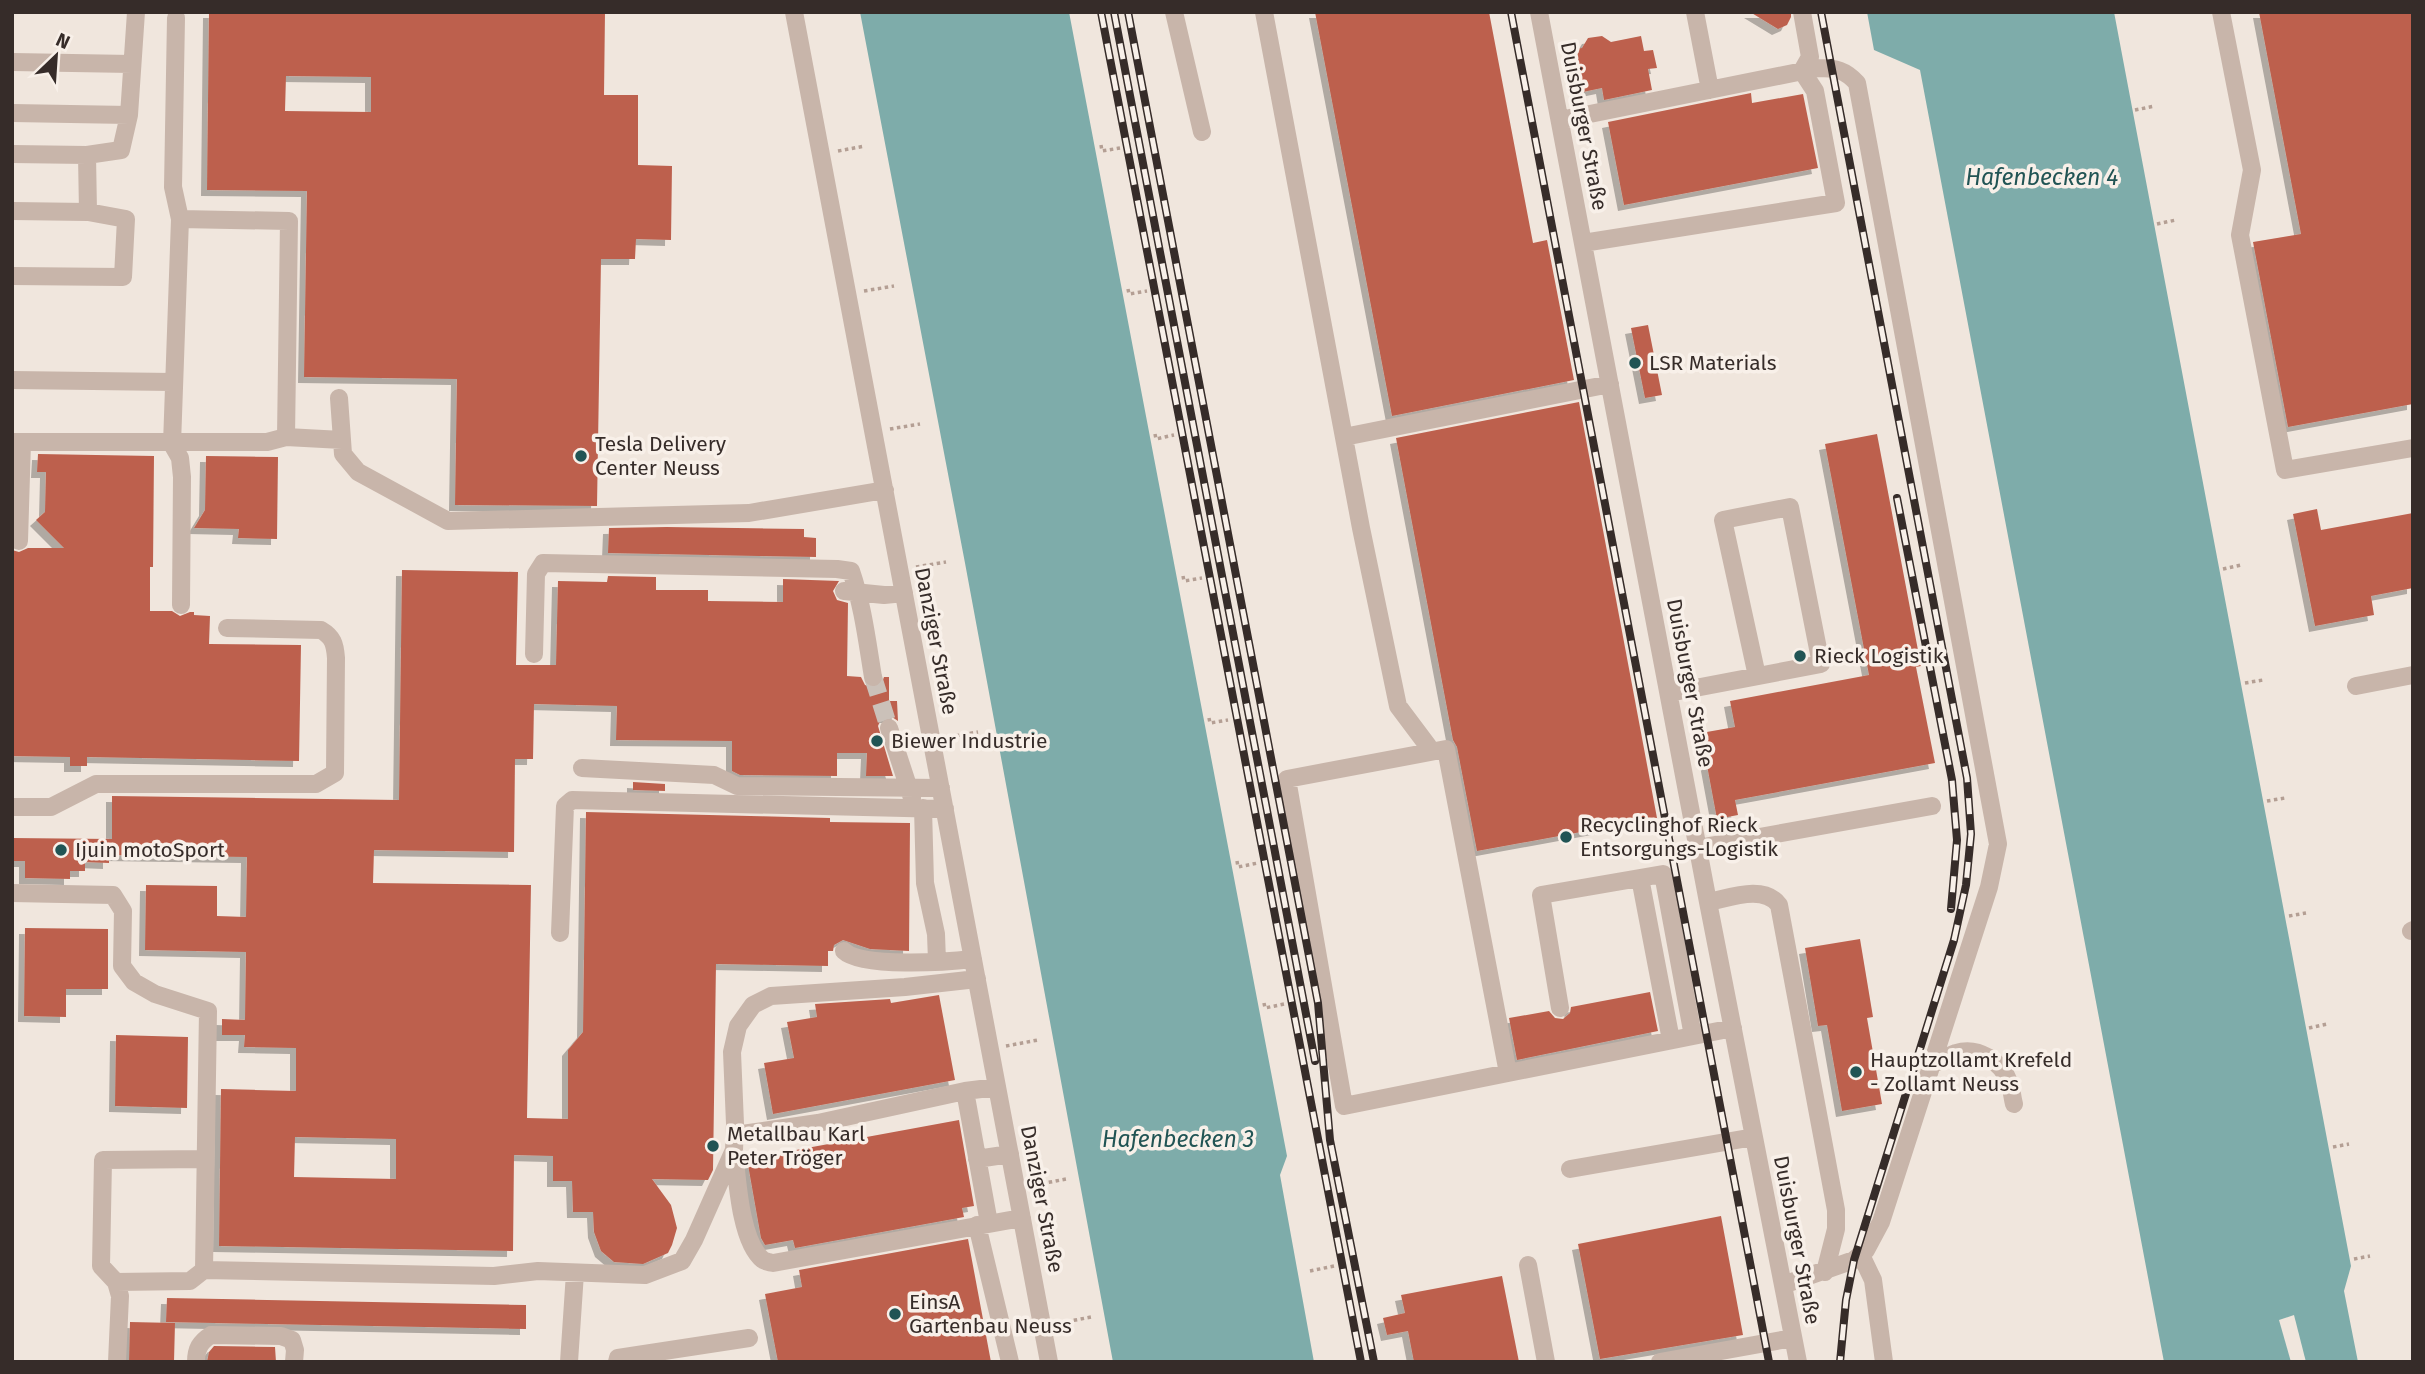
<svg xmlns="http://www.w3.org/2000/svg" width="2425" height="1374" font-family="'Fira Sans',sans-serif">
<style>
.water{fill:#7eacaa}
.pier{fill:#f0e6dd}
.building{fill:#bd614e;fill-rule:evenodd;filter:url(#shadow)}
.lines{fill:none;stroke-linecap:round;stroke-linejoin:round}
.minor-tunnel{stroke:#cbc1b9;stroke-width:18;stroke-dasharray:18 9;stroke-linecap:butt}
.path{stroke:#b49f94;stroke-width:3.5;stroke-dasharray:3.5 3.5;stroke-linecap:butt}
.minor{stroke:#c8b5aa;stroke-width:18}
.rail-casing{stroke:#362c29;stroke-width:8}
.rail{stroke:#f8f0e9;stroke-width:5;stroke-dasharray:16;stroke-linecap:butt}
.poi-dot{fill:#215454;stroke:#f8f0e9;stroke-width:2.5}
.labels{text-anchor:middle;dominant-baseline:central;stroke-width:7;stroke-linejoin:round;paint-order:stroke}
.street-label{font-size:21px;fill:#362c29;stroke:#f8f0e9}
.poi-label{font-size:21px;fill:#362c29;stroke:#f8f0e9;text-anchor:start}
.water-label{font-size:23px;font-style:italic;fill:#215454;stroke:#f8f0e9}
</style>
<defs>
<filter id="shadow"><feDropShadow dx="-6" dy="6" stdDeviation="0" flood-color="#0004"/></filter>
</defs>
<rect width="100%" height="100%" fill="#f0e6dd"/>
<!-- water -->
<path class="water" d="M860,12H1069L1287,1156L1280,1175L1314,1362H1113L965,563Z
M1867,12H2114L2351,1266L2344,1291L2358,1362H2164L1920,70L1874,50Z"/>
<!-- pier -->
<path class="pier" d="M2294,1315L2306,1362H2291L2279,1320Z"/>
<!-- building -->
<path class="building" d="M209,12H605L604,95H638V165L672,166L671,240L636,239L635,259H601L597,506L455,505L457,379L304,377L307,191L207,190ZM286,76L371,77V112L285,111Z
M1315,12H1489L1533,243L1547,240L1574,380L1392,416Z
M1750,12H1791V17L1787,25L1778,29Z
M2259,12H2413V404L2288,427L2253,242L2301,234Z
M1602,36L1611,42L1641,36L1644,51L1653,50L1657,68L1648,69L1652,90L1604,100L1602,88L1578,93L1570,50L1582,48L1588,38Z
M1751,93L1752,103L1803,94L1818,168L1624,205L1608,122Z
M1648,325L1662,395L1645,398L1631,328Z
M1579,402L1657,818L1477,851L1457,747L1453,740L1396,438Z
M1877,434L1921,666L1916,667L1935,763L1735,800L1738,815L1717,819L1701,733L1735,727L1730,701L1869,675L1825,444Z
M38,454L154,456L153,567H150V611H172L180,616L190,612H194V615L210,616L209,644L301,645L299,761L87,757V766H70V757L12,756V550L19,552L28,548H64L36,520L45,512L46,472H37Z
M206,456L278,457L277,539L238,538L239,529L194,528L205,510Z
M2317,509L2321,530L2413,513V588L2371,596L2374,615L2315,626L2293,514Z
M667,527L804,529V537L816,538V557L608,553L609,528Z
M402,570L518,572L516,665H556L558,581L607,582L608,576L656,577V590H708V601L783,602V579L839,581L833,591L837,600L848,603L847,676L861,677L865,685L874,688L881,685L884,677H889V701H897L898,721L892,717H886L880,721L878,726L893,776H866L867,753H837V776L740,775L732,771V741L616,740L617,706L534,704L533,759H515L514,852L374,850L373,883L531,885L527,1118L568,1119V1050L583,1032L586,812L830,818V822L910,823L909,951L870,949L843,940L834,945L833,951H828V966L716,964L713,1170L708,1180L652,1179L671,1205L677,1228L672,1245L668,1253L643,1264L614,1262L601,1251L594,1232L593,1212H573L572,1181H553V1156L514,1155L513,1251L219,1246L221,1089L296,1091V1048L244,1047L245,1035H222V1019L245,1020L246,952L145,950L146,885L217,886V916L246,917L247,857L109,855V863L85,862V871H70V879L25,878V861H12V838L112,839V796L399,800ZM295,1137L396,1139V1179L294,1177Z
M633,782L665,784V791L633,790Z
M25,928L108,929V989H66V1017L24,1016Z
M1860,939L1873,1017L1867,1018L1882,1104L1842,1111L1827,1025L1818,1026L1805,948Z
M1650,992L1658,1031L1517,1060L1509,1018L1549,1011L1555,1018L1563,1019L1570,1013L1571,1007Z
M939,995L955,1080L773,1114L764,1063L794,1058L787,1022L817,1017L815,1004L890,999L891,1003Z
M116,1035L188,1037L187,1108L115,1106Z
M959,1120L974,1206L962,1208L964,1217L795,1248L793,1240L765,1245L761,1238L747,1159Z
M1721,1216L1743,1335L1600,1359L1578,1244Z
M968,1239L991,1362H778L765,1294L802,1287L799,1270Z
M1502,1276L1519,1362H1414L1408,1331L1387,1335L1383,1318L1405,1313L1401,1295Z
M167,1298L526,1305V1329L166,1322Z
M130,1322L175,1323L174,1362H129Z
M214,1346L275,1347L276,1362H207L209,1352Z"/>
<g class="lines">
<!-- minor-tunnel -->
<path class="minor-tunnel" d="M873,677L889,728"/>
<!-- path -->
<path class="path" d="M2135,110L2155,106
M1101,145L1102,151L1120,148
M838,151L865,146
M2157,224L2176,220
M1128,289L1129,294L1147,291
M864,291L894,286
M890,429L920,424
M1155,434L1156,439L1174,435
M916,567L946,562
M2223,569L2241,565
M1183,576L1184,581L1202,578
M2245,683L2263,680
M1209,718L1210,723L1228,720
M949,737L978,732
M2267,801L2285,798
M1237,861L1238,867L1258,863
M2289,916L2306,913
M1264,1003L1265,1008L1284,1004
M2309,1028L2327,1024
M1006,1046L1038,1040
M2333,1147L2349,1144
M1035,1185L1066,1179
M2354,1259L2370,1256
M1310,1271L1334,1266
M1060,1323L1091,1317"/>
<!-- minor -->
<path class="minor" d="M794,12L1049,1362
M1174,12L1202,132
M1264,12L1361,528L1398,706L1428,746V752
M1539,12L1708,902L1798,1362
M1695,12L1710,90
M2221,12L2252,170L2240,235L2285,470L2413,448
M176,18L173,187L180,219
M12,62L132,64
M12,113L129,115
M1560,120L1818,68C1836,68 1845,70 1857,83L1998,844L1989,887L1881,1222L1866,1250L1854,1260L1783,1285
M12,154L87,155
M12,211L88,212
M1583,243L1836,203L1815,91L1802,71L1810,57L1802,12
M12,276L123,277L126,219L88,212L87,155L121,150L129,115L136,12
M12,380L173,382
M339,398L343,454L358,472L448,521L749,513L885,490
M286,437L342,440
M1344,437L1610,384
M12,442H267L286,437L289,221L180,219L172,444L180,458L182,477L181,605
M19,541L22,442
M844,591L884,595L904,593
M534,654L536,574L543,563L837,569L851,571C863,606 867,641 873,677
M2356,686L2413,675
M1669,693L1821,664L1790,507L1723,520L1757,676
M889,728L912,798
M582,768L714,775L737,786L941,788
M12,807H51L96,784H316L335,773L336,658C335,644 333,637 321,630L227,628
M923,808L925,883L936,934L937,961
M1698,848L1932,806
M1640,878L1671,1040
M12,893L113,895L123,911L122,966L134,982L155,994L208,1011L204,1270L494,1276L538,1271L645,1275L682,1261L694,1240L734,1150L735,1124L732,1052L738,1026L753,1005L771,996L905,987L977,979
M1708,902C1729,898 1764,884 1779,905L1836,1210V1229L1825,1272
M2411,931L2413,930
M560,933L565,806L572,800L945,809
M844,951C862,968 947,962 973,959
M1560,1008L1541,895L1663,874L1693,1036
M1931,1065C1939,1061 1948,1056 1956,1053C1978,1046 2002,1062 2009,1082C2012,1089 2012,1097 2014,1104
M1508,1073L1344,1106L1287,779L1446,749L1508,1073L1733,1028
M965,1091L989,1223
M735,1135L818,1123L965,1091L997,1087
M734,1150C737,1177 740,1242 763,1260C764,1261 772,1263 773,1263L1022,1218
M977,1159L1010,1154
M1570,1169L1754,1137
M977,1225L1010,1362
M1861,1255L1873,1280L1884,1362
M1528,1265L1546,1362
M116,1282L190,1281L204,1270
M117,1362L120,1296L116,1282L101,1266L103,1160L205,1159
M196,1362C196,1349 200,1342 211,1335L281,1336L292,1340L295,1350L294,1362
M569,1362L575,1273
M617,1362L618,1358L749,1338
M1660,1362L1793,1338"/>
<!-- rail casing -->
<g class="rail-casing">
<path id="rail" d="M1101,12L1361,1362
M1114,12L1315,1061
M1128,12L1318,1003L1330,1140L1374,1362
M1511,12L1769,1362
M1821,12L1967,778L1971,834L1966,885L1954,940L1854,1260L1846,1300L1840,1362
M1897,498L1952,780L1957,840L1951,909"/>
</g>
<!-- rail -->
<use href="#rail" class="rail"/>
</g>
<!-- markers -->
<g class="poi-dot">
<circle cx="1635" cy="363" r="7"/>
<circle cx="581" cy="456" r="7"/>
<circle cx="1800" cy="656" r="7"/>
<circle cx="877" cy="741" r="7"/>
<circle cx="1566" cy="837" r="7"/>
<circle cx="61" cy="850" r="7"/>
<circle cx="1856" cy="1072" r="7"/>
<circle cx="713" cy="1146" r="7"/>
<circle cx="895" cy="1314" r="7"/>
</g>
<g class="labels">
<!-- street labels -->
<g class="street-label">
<text transform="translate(1584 126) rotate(79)">Duisburger Straße</text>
<text transform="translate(936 641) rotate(79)">Danziger Straße</text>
<text transform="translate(1690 683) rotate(79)">Duisburger Straße</text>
<text transform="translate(1042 1199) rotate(79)">Danziger Straße</text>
<text transform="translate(1797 1240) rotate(79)">Duisburger Straße</text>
</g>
<!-- poi labels -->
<g class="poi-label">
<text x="1649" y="363">LSR Materials</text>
<text x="595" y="444">Tesla Delivery<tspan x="595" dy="24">Center Neuss</tspan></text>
<text x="1814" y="656">Rieck Logistik</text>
<text x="891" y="741">Biewer Industrie</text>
<text x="1580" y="825">Recyclinghof Rieck<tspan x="1580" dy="24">Entsorgungs-Logistik</tspan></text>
<text x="75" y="850">Ijuin motoSport</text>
<text x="1870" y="1060">Hauptzollamt Krefeld<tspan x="1870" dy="24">- Zollamt Neuss</tspan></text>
<text x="727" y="1134">Metallbau Karl<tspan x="727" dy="24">Peter Tröger</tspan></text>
<text x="909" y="1302">EinsA<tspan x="909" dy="24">Gartenbau Neuss</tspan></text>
</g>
<!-- water labels -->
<g class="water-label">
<text x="2042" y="177">Hafenbecken 4</text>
<text x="1178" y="1139">Hafenbecken 3</text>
</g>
</g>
<!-- border -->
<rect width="2425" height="1374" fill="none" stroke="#362c29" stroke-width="28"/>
<!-- north arrow -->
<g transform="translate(56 56) rotate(25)" stroke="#f8f0e9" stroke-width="5" paint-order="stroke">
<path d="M0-5L12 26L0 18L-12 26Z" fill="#362c29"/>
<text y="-10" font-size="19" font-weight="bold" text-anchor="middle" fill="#362c29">N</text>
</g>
</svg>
